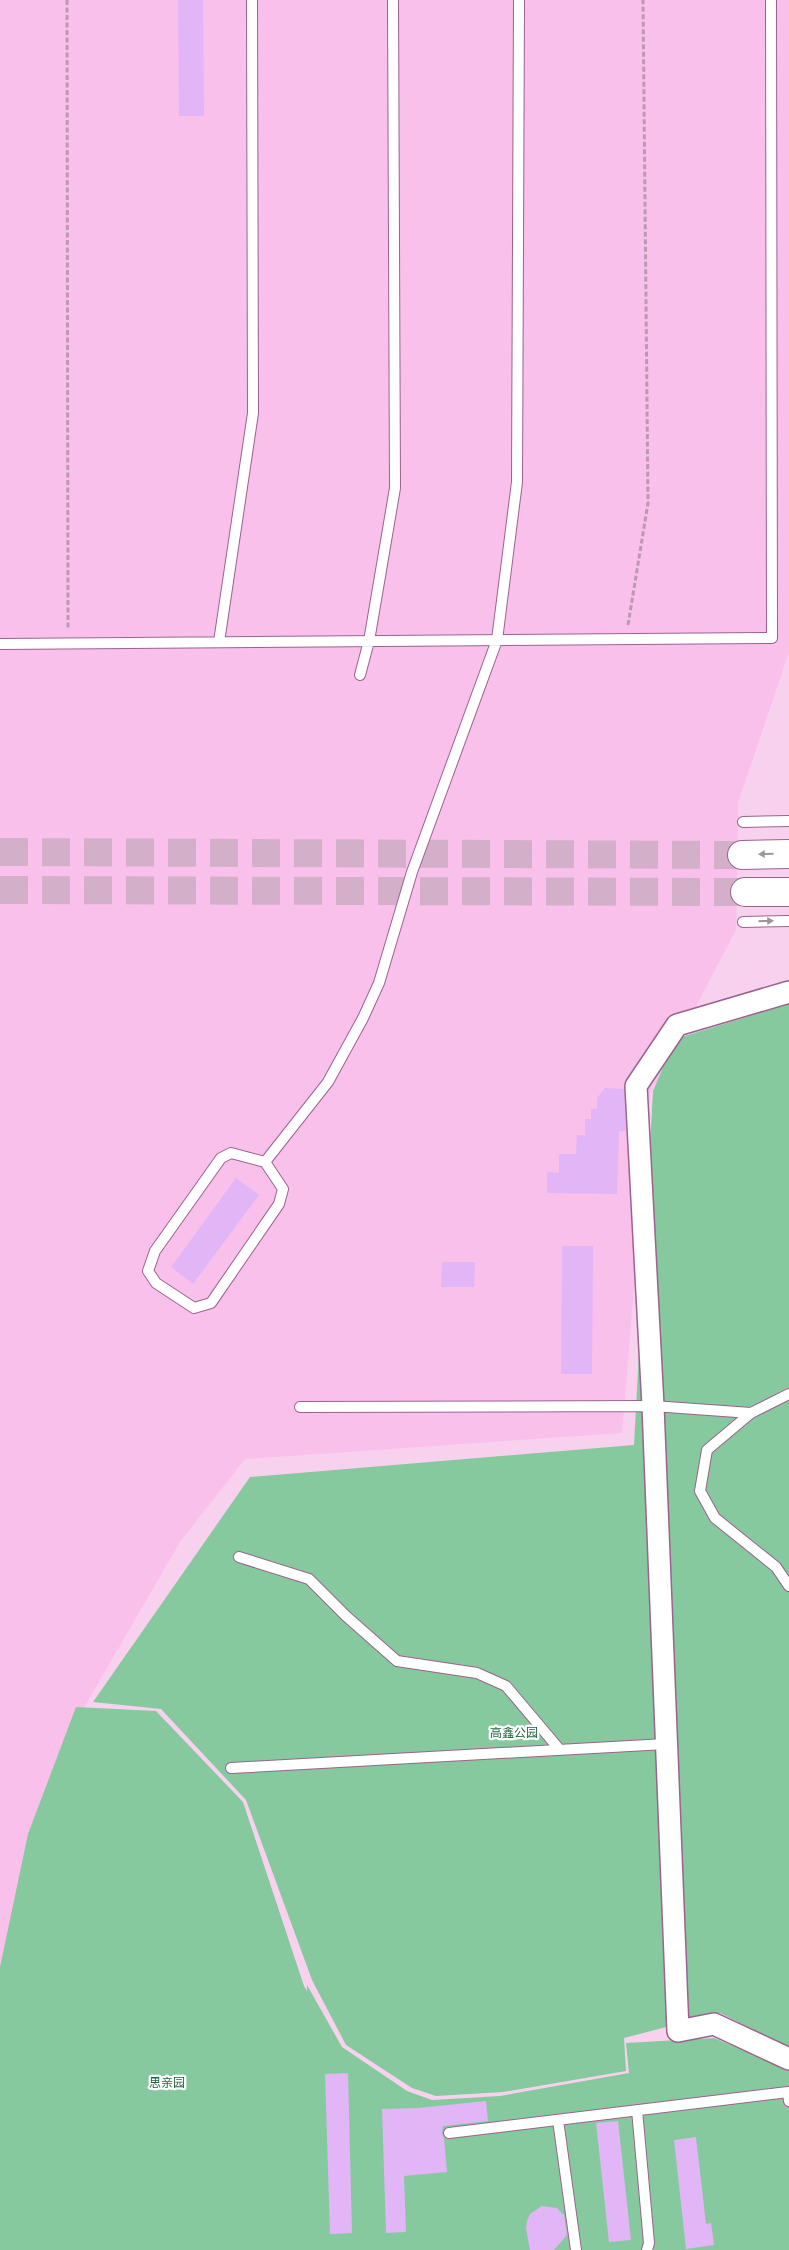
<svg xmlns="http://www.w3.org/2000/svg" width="789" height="2250" font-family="'Source Sans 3','Noto Sans SC',sans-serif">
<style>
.built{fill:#f9c0eb}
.green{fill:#86c99e}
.building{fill:#e2b5f6}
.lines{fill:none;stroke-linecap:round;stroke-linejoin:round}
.primary-tunnel{stroke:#d3afca;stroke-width:28;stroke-dasharray:28 14;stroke-linecap:butt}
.service-casing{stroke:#9c628f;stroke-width:12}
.minor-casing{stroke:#9c628f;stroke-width:24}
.primary-casing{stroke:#9c628f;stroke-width:30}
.path{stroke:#bc99b3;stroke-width:3;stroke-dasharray:5 2.5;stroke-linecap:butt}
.service{stroke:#fff;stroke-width:10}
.minor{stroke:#fff;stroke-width:21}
.primary{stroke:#fff;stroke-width:28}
.oneway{fill:#a0939c}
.labels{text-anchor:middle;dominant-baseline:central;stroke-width:4.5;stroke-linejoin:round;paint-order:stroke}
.park-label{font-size:12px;fill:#216640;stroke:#fff}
</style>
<rect width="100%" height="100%" fill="#f8d1ee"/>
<!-- built -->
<path class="built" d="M0,0H789V652L738,803L736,930L650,1094L622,1433L245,1459L180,1542L85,1706L19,1889L0,1996Z"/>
<!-- green -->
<path class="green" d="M789,1004V2047L720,2013L624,2038L626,2071L503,2092L436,2096L412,2088L346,2045L312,1980L246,1800L161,1709L93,1702L250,1477L634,1445L653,1091L675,1039Z
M76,1707L156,1711L243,1802L304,1986L307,1991V1985L342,2047L407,2091L432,2100L500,2096L629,2073L626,2043L714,2038L789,2070V2250H0V1967L28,1834Z"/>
<!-- building -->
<path class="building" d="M178,0H203L204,116H179Z
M605,1088L624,1089L626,1131H619L617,1194L547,1193V1172L559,1173V1154H576L577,1135H585V1119H591V1109H597V1098Z
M236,1178L259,1195L193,1284L171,1267Z
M562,1246H593L592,1374H561Z
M442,1262H475L474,1287H441Z
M348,2073L352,2233L330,2234L325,2074Z
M486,2101L488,2121L443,2126L442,2133L444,2138L447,2172L404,2176L406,2232L386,2233L382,2109L418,2108Z
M618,2121L631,2240L609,2242L596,2123Z
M696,2137L706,2224L711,2223L714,2245L686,2249L674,2140Z
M542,2206L557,2208L564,2215L567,2235L554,2250H530L526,2229L527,2221L530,2214Z"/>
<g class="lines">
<!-- primary-tunnel -->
<path class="primary-tunnel" d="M0,852L742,855
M0,890L745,892"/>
<!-- service casing -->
<g class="service-casing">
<path id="service" d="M219,642L253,413L252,0
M0,644L772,638L771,0
M360,675L369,641L395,488L393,0
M743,822L789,821
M743,922L789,921
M231,1153L265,1162L283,1189L279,1204L211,1303L194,1308L156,1283L148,1271L155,1251L221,1158Z
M265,1162L328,1082L363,1018L379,983L412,872L497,640L517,482L519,0
M789,1394L751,1413L707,1450L700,1491L715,1518L776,1567L789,1586
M300,1407L653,1406L751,1413
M239,1557L309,1579L346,1616L397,1661L477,1673L506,1686L560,1750
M231,1768L666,1744
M637,2110L649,2243L647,2250
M558,2120L576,2250
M449,2133L788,2092L789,2101"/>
</g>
<!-- minor casing -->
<g class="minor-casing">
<path id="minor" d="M789,992L677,1025L636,1086L653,1406L678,2031L714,2024L789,2059"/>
</g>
<!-- primary casing -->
<g class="primary-casing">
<path id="primary" d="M742,855L789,854
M745,892H789"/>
</g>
<!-- path -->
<path class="path" d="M67,0L68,630
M628,625L648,503L643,0"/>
<!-- service -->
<use href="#service" class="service"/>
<!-- minor -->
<use href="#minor" class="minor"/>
<!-- primary -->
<use href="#primary" class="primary"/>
</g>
<!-- one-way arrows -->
<defs><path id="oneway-solid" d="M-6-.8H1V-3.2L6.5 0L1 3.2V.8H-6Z" transform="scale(1.25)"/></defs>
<g class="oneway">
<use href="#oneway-solid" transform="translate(766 854) rotate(179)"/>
<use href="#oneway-solid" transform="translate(766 921) rotate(-1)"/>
</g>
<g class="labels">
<!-- park labels -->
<g class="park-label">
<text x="514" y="1733">高鑫公园</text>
<text x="167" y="2083">思亲园</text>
</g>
</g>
</svg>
